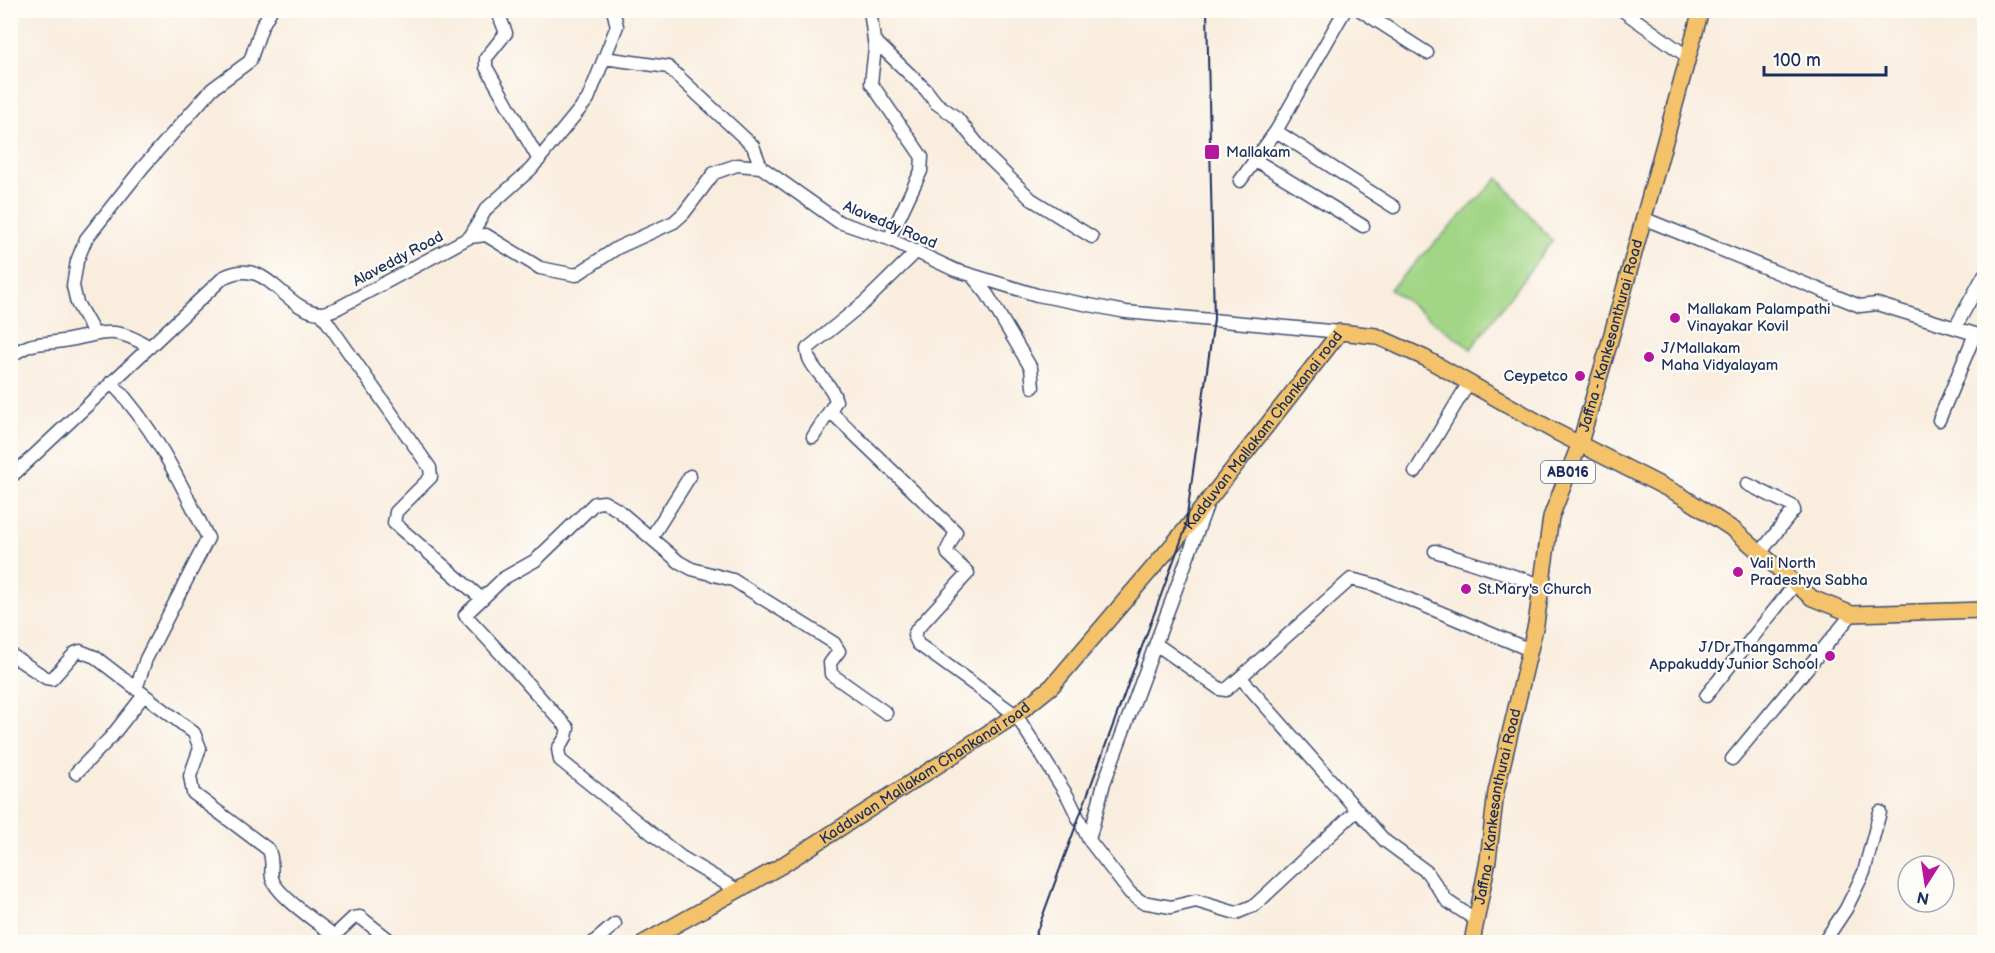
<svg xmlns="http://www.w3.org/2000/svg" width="1995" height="953" font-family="'Balsamiq Sans',sans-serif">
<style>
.green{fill:#a2d585;stroke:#5e8272;stroke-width:1.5}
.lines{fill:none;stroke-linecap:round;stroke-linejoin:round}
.minor-casing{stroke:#3c4c71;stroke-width:15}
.major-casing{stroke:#3c4c71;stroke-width:18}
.minor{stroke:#fff;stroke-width:12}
.major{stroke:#f3c26a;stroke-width:15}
.rail{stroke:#1b2f5e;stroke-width:2}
.poi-dot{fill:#b5179e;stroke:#fdfcf7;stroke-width:2}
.labels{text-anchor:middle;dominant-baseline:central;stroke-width:4.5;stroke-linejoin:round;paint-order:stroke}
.shield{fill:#fdfcf7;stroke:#5f6c8c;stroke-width:1.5}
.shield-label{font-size:14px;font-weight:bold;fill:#1b2f5e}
.poi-label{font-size:15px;fill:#1b2f5e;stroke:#fdfcf7;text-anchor:start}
.street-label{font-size:15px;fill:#1b2f5e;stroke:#fdfcf7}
</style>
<rect width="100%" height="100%" fill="#fdfcf7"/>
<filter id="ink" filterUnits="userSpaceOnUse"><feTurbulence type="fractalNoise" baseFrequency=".0167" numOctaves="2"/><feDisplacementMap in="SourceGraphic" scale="12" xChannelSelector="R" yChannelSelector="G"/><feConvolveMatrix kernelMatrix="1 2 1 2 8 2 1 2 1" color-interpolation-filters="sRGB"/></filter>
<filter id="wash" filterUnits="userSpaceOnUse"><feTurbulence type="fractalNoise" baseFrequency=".008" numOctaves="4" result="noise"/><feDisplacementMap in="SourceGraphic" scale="24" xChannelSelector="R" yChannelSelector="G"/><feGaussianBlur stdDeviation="1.35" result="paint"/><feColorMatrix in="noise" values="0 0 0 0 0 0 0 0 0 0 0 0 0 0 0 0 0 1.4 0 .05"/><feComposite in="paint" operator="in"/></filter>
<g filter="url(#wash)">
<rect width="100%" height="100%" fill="#f9edde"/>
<!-- green -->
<path class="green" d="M1498,178L1552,241L1471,349L1390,289Z"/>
</g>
<g filter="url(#ink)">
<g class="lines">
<!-- minor casing -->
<g class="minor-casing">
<path id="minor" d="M497,10L506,33L486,58V67L539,160
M870,10L875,48L871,83L922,157L921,171L889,239
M1360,10L1427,53
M1622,10L1688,57
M874,40L926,90L936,103L957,118L987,156L1031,199L1092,237
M604,58L668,67L753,146L761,167
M1276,131L1394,207
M1255,160L1363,226
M1240,181L1276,131L1345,10
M1645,219L1860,306L1877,304L1975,334L1984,340
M470,237L486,209L531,169L588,99L617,26L613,10
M971,275L987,294L1031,368L1033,387
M321,313L430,468L431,477L396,512L394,523L482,599L465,615C501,652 533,691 568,728L566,737L558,749L560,760L681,857L737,890
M1955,328L1984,275
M94,333L77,303L73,286L77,261L86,239L143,167L212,89L250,61L262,26L271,10
M10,357C33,340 39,345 63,341C104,335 109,323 150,347
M111,382C155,428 180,482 208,538L146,659L136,689
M831,412L956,532L947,550L948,554L968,573L917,629L914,635L918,644L1016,715L1068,797L1089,840L1130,893L1142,902L1171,907L1196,901L1236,913L1255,905L1357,810L1385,841L1427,872L1447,901L1476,920
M1939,420L1975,334
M813,437L836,401C832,381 808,370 807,349L866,301L917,251
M1415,472L1468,384
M10,478L224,277C269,255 282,310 320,313C326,313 333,310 338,308L470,237L486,235L540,268L576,275L617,248L674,222L684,213L714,173L737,165L761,167L839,222L889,239L955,270L1037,295L1126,312L1340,332
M1747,484L1792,506L1794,510L1760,553
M651,538L690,476
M1435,551L1542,585
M482,599L504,578L536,560L595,503L604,502L618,510L679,562L692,569L733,580L834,643L839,651L830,663L831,674L886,713
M1156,644L1220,689L1226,690L1351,579L1375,585L1530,650
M10,654L46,678L52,679L75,653L80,651L95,657L194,733L200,748L190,776L193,793L269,850C274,864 270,867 272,878C275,894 318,923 332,934H336L353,918L360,917L392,942
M1241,678L1357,810
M1706,696L1795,584
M1732,759L1852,614
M76,773L111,737L144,695
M1089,840L1104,783L1206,508
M594,942L615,924
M1824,942L1846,909L1864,872L1880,812"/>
</g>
<!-- major casing -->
<g class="major-casing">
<g id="major">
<path id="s1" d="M645,942L781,866L1016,715L1052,686L1185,530L1340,332L1376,336L1425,358L1554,431L1682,496L1734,530L1812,598L1852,614L1984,610"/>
<path id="s2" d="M1472,942L1488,860L1496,792L1536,624L1551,517L1580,443L1608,348L1701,10"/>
</g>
</g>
<!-- minor -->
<use href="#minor" class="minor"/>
<!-- major -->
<use href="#major" class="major"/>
<!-- rail -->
<path class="rail" d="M1033,942L1185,530L1214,319L1207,10"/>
</g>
</g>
<!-- markers -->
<g class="poi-dot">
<rect x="1204" y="144" width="16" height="16" rx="3"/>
<circle cx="1675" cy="318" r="6"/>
<circle cx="1649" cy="357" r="6"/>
<circle cx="1580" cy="376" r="6"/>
<circle cx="1738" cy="572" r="6"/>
<circle cx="1466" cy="589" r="6"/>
<circle cx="1830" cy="656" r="6"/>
</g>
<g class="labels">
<!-- shield labels -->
<rect class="shield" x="1541" y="461" width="54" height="22" rx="4.5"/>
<g class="shield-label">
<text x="1568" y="472">AB016</text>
</g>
<!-- poi labels -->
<g class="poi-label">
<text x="1226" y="152">Mallakam</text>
<text x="1687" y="309">Mallakam Palampathi<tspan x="1687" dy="17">Vinayakar Kovil</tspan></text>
<text x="1661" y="348">J/Mallakam<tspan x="1661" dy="17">Maha Vidyalayam</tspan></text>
<text x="1568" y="376" text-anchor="end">Ceypetco</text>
<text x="1750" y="563">Vali North<tspan x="1750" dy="17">Pradeshya Sabha</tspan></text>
<text x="1478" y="589">St.Mary's Church</text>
<text x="1818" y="647" text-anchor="end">J/Dr Thangamma<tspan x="1818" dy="17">Appakuddy Junior School</tspan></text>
</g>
<!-- street labels -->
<g class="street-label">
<text transform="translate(890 225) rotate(23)">Alaveddy Road</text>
<text transform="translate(398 259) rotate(-28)">Alaveddy Road</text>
<text stroke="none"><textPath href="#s2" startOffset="624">Jaffna - Kankesanthurai Road</textPath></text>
<text stroke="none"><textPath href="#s1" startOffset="813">Kadduvan Mallakam Chankanai road</textPath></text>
<text stroke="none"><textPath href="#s1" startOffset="327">Kadduvan Mallakam Chankanai road</textPath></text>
<text stroke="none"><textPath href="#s2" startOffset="138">Jaffna - Kankesanthurai Road</textPath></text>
</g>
</g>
<!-- margin -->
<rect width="1995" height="953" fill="none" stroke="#fdfcf7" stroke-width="36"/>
<!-- north arrow -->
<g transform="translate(1926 884) rotate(192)"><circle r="28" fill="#fdfcf7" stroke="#a3aaba" stroke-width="1.5"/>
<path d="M0-4.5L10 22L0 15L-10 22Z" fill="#b5179e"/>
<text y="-9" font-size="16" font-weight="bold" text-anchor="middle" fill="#1b2f5e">N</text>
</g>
<!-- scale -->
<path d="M1764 66v9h122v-9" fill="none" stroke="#1b2f5e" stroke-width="3"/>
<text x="1773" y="66" font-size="18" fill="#1b2f5e" stroke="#fdfcf7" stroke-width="4.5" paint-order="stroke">100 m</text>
</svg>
